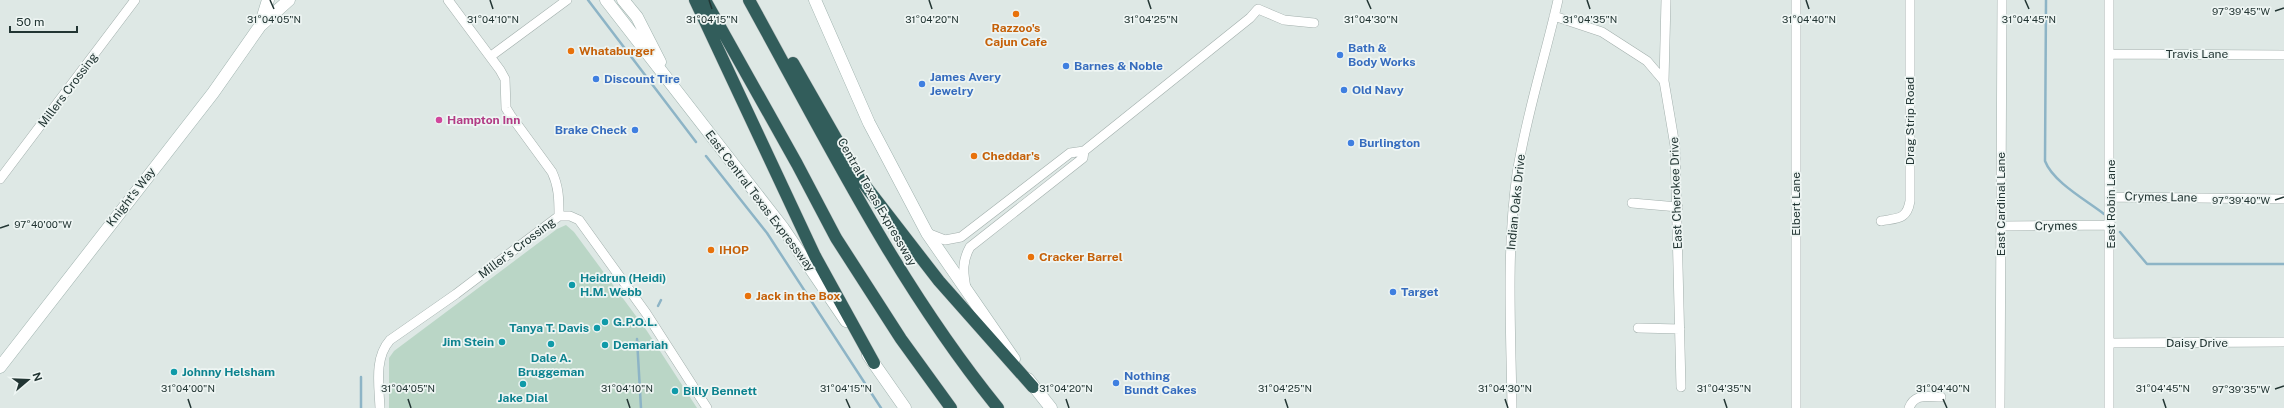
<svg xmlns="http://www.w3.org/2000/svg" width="2284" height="408" font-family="'Public Sans',sans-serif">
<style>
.green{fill:#bad6c6}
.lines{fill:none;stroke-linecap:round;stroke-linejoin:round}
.stream{stroke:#8db4c6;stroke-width:2.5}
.street-casing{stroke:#a2afac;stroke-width:10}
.secondary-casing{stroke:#9fb2ae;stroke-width:13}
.highway-casing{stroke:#bdc2c2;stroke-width:13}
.street{stroke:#fff;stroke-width:9}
.secondary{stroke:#fff;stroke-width:12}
.highway{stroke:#325d5b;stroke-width:12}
.ticks{fill:none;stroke:#223533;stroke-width:1.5}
.food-dot{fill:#e8710a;stroke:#eef5f3;stroke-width:1.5}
.shop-dot{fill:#3f7fe0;stroke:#eef5f3;stroke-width:1.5}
.hotel-dot{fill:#d1479c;stroke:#eef5f3;stroke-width:1.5}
.culture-dot{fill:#0f9aa8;stroke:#eef5f3;stroke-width:1.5}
.labels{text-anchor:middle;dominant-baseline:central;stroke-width:3.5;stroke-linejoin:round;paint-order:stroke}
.food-label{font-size:12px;font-weight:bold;fill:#c56008;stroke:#eef5f3;text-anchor:start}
.shop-label{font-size:12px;font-weight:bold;fill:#366cbe;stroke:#eef5f3;text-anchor:start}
.street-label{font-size:12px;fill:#223533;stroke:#eef5f3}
.hotel-label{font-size:12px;font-weight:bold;fill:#b23c85;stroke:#eef5f3;text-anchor:start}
.culture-label{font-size:12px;font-weight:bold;fill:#0d838f;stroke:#eef5f3;text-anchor:start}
.ticks-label{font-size:10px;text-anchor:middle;fill:#223533;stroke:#eef5f3;stroke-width:3.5;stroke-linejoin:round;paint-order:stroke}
</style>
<rect width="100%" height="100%" fill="#dee8e5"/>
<!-- green -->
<path class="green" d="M566,225L574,232L647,331L697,408H389V358L394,351L557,229Z"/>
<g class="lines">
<!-- stream -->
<path class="stream" d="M588,0L696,142
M2046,0L2045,161C2053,182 2086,200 2104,214
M706,156L767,233L881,408
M2120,232L2147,264H2284
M658,306L661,300
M637,339L641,408
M361,377V408"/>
<!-- street casing -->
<g class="street-casing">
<path id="street" d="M448,0L500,70L505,79L506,108L511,116L552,172C559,187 559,200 559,216
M1666,0L1664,81L1675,146L1681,387
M1554,16L1602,32L1647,61L1664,81
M2110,54L2284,55
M491,56L567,0
M0,179L135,0
M2111,197L2284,199
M1632,203L1678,207
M1881,221C1897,218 1907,220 1910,201V0
M2001,226L2111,225
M927,233L945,240L961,237L1070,153L1084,151L1250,18L1258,9L1284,20L1314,23
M966,288C963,272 962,261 970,247L1083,158L1084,151
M1638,328L1680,329
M2110,343L2284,342
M380,408C379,385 374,358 390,340L456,294L559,216H570L579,220L646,313L707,408
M1512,408C1511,330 1506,252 1517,174C1526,115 1545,58 1558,0
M1796,408V0
M1909,408C1915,393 1927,397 1941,397
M2000,408L2002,0
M2109,408V0"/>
</g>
<!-- secondary casing -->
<g class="secondary-casing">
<path id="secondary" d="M606,0L783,228L846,321
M623,0L637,17L660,62
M815,0L869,123L927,233L1014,359
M260,26L268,0
M868,355L905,408
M0,367L213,93L260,26L289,0
M1028,379L1051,408"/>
</g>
<!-- highway casing -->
<g class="highway-casing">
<path id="highway" d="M695,0L815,256L874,363
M705,0L797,164L836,238L901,339L951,408
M749,0C826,139 897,284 998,408
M793,63L857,175L939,281L1033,387"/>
</g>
<!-- street -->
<use href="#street" class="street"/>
<!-- secondary -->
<use href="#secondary" class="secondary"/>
<!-- highway -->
<use href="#highway" class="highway"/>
</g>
<!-- ticks -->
<path class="ticks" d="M270,0L274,9M490,0L493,9M709,0L712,9M929,0L932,9M1148,0L1151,9M1367,0L1371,9M1587,0L1590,9M1806,0L1809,9M2025,0L2029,9M2275,11L2284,8M2275,200L2284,197M0,228L9,225M2275,389L2284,386M188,399L191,408M408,399L411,408M627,399L630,408M846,399L850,408M1066,399L1069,408M1285,399L1288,408M1505,399L1508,408M1724,399L1727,408M1943,399L1947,408M2163,399L2166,408"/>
<!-- markers -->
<g class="food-dot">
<circle cx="1016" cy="14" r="4"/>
<circle cx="571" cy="51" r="4"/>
<circle cx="974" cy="156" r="4"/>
<circle cx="711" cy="250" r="4"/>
<circle cx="1031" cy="257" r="4"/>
<circle cx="748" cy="296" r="4"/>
</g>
<g class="shop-dot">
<circle cx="1340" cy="55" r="4"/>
<circle cx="1066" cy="66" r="4"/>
<circle cx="596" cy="79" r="4"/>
<circle cx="922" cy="84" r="4"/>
<circle cx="1344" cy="90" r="4"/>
<circle cx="635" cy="130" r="4"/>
<circle cx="1351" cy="143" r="4"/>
<circle cx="1393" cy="292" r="4"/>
<circle cx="1116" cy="383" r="4"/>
</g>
<circle class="hotel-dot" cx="439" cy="120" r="4"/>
<g class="culture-dot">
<circle cx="572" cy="285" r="4"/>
<circle cx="605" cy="322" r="4"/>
<circle cx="597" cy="328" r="4"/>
<circle cx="502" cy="342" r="4"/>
<circle cx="551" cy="344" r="4"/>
<circle cx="605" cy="345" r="4"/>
<circle cx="174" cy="372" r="4"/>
<circle cx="523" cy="384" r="4"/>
<circle cx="675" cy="391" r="4"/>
</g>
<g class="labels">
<!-- food labels -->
<g class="food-label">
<text x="1016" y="28" text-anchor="middle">Razzoo's<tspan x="1016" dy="14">Cajun Cafe</tspan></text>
<text x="579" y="51">Whataburger</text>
<text x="982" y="156">Cheddar's</text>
<text x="719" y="250">IHOP</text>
<text x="1039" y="257">Cracker Barrel</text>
<text x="756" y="296">Jack in the Box</text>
</g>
<!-- shop labels -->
<g class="shop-label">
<text x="1348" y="48">Bath &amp;<tspan x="1348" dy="14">Body Works</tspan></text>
<text x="1074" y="66">Barnes &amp; Noble</text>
<text x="930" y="77">James Avery<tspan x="930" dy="14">Jewelry</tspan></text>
<text x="604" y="79">Discount Tire</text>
<text x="1352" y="90">Old Navy</text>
<text x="627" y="130" text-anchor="end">Brake Check</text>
<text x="1359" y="143">Burlington</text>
<text x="1401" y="292">Target</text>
<text x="1124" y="376">Nothing<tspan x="1124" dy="14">Bundt Cakes</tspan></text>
</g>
<!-- street labels -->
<g class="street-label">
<text x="2197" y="54">Travis Lane</text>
<text transform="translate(68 90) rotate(-53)">Millers Crossing</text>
<text transform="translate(1910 121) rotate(-90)">Drag Strip Road</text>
<text transform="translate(1676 193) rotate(-92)">East Cherokee Drive</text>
<text transform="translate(131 197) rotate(-52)">Knight's Way</text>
<text transform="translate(2161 197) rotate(1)">Crymes Lane</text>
<text transform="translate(760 201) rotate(53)">East Central Texas Expressway</text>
<text transform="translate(877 202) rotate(60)">Central Texas Expressway</text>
<text transform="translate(1516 202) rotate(-84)">Indian Oaks Drive</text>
<text transform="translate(1796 204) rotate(-90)">Elbert Lane</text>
<text transform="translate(2001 204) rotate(-90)">East Cardinal Lane</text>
<text transform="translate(2111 204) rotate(-90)">East Robin Lane</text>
<text transform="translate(2056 226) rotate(-1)">Crymes</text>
<text transform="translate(517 248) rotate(-37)">Miller's Crossing</text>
<text x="2197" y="343">Daisy Drive</text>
</g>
<!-- hotel labels -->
<g class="hotel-label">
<text x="447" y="120">Hampton Inn</text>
</g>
<!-- culture labels -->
<g class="culture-label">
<text x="580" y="278">Heidrun (Heidi)<tspan x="580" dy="14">H.M. Webb</tspan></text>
<text x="613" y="322">G.P.O.L.</text>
<text x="589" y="328" text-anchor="end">Tanya T. Davis</text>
<text x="494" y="342" text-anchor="end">Jim Stein</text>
<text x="613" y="345">Demariah</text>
<text x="551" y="358" text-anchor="middle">Dale A.<tspan x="551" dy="14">Bruggeman</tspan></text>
<text x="182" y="372">Johnny Helsham</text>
<text x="683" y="391">Billy Bennett</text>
<text x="523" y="398" text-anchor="middle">Jake Dial</text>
</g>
</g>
<g class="ticks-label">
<text x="2241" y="15">97°39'45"W</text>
<text x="274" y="23">31°04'05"N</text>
<text x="493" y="23">31°04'10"N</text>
<text x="712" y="23">31°04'15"N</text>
<text x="1151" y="23">31°04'25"N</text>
<text x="1371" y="23">31°04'30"N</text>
<text x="1590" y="23">31°04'35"N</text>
<text x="932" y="23">31°04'20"N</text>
<text x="1809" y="23">31°04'40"N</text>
<text x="2029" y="23">31°04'45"N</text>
<text x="2241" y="204">97°39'40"W</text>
<text x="43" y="228">97°40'00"W</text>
<text x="188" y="392">31°04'00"N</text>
<text x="408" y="392">31°04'05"N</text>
<text x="627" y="392">31°04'10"N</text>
<text x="846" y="392">31°04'15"N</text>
<text x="1066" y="392">31°04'20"N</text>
<text x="1285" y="392">31°04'25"N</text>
<text x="1505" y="392">31°04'30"N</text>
<text x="1724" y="392">31°04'35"N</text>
<text x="1943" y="392">31°04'40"N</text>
<text x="2163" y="392">31°04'45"N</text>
<text x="2241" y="393">97°39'35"W</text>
</g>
<!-- north arrow -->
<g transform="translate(28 380) rotate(71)" stroke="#eef5f3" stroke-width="3" paint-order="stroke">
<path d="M0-3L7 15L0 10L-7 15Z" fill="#223533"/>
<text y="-6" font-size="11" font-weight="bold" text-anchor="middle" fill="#223533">N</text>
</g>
<!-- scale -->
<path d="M10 26v6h67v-6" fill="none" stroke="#223533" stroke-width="2"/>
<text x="16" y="26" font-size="12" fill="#223533" stroke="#eef5f3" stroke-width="3" paint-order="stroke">50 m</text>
</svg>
